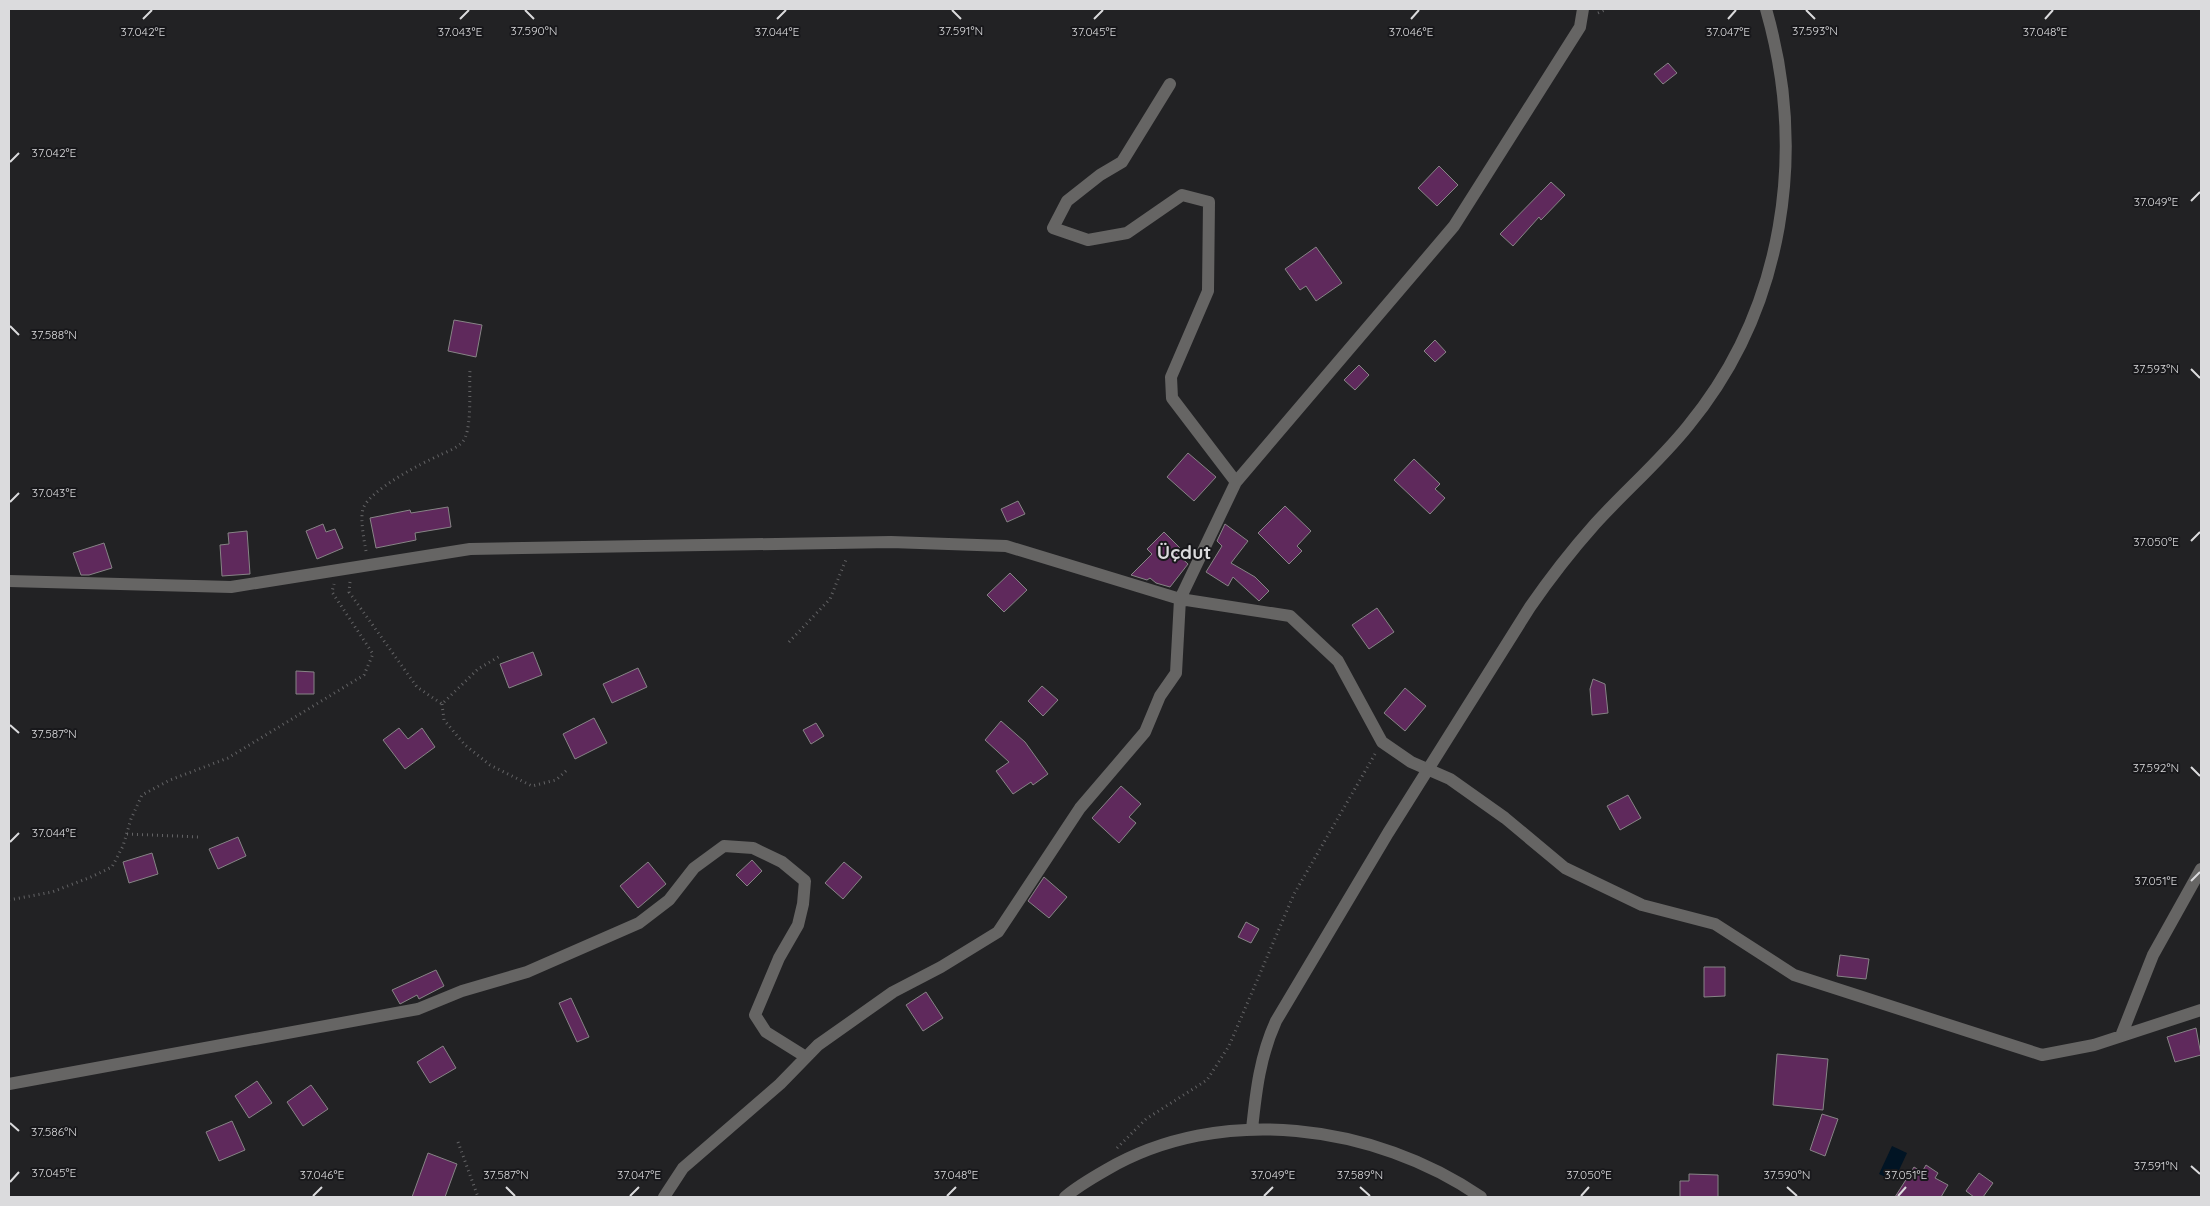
<svg xmlns="http://www.w3.org/2000/svg" width="2210" height="1206" font-family="Quicksand,sans-serif">
<style>
.water{fill:#011424}
.building{fill:#5f295c;stroke:#878486}
.lines{fill:none;stroke-linecap:round;stroke-linejoin:round}
.path{stroke:#636365;stroke-width:3;stroke-dasharray:1 4;stroke-linecap:butt}
.minor{stroke:#666564;stroke-width:12}
.ticks{fill:none;stroke:#dbdbdd;stroke-width:2}
.labels{text-anchor:middle;dominant-baseline:central;stroke-width:4;stroke-linejoin:round;paint-order:stroke}
.neighbourhood-label{font-size:19px;font-weight:bold;fill:#dbdbdd;stroke:#18181b}
.ticks-label{font-size:12px;text-anchor:middle;fill:#dbdbdd;stroke:#18181b;stroke-width:4;stroke-linejoin:round;paint-order:stroke}
</style>
<rect width="100%" height="100%" fill="#222224"/>
<!-- water -->
<path class="water" d="M1892,1146L1907,1153L1894,1181L1879,1174Z"/>
<!-- building -->
<path class="building" d="M1668,63L1677,73L1663,84L1654,74Z
M1439,166L1458,185L1437,206L1418,188Z
M1551,182L1565,195L1541,220L1539,217L1513,246L1500,234Z
M1316,247L1342,283L1316,301L1306,286L1300,290L1285,269Z
M454,320L482,325L476,357L448,351Z
M1435,340L1446,352L1435,362L1424,351Z
M1359,365L1369,375L1355,390L1344,380Z
M1188,453L1216,477L1194,501L1167,477Z
M1414,459L1440,484L1435,489L1445,498L1430,514L1394,480Z
M1018,501L1025,514L1007,522L1001,509Z
M1285,506L1311,531L1297,546L1302,551L1289,564L1258,533Z
M448,507L451,527L415,533L416,540L376,548L370,518L410,510L411,513Z
M323,524L326,532L335,529L343,548L317,559L306,531Z
M1225,524L1248,541L1231,563L1255,577L1269,591L1259,601L1233,577L1228,586L1206,572L1222,546L1217,541Z
M247,531L250,574L222,576L220,545L229,544L228,533Z
M1164,532L1180,548L1175,552L1188,564L1170,587L1156,583L1150,578L1147,580L1131,575L1152,554L1147,549Z
M104,543L112,568L89,575H81L73,553Z
M1010,573L1027,590L1004,612L987,595Z
M1377,608L1394,632L1369,649L1352,625Z
M533,652L542,675L509,688L500,664Z
M638,668L647,687L612,703L603,684Z
M296,671L314,672V694H296Z
M1593,679L1605,684L1608,713L1592,715L1590,689Z
M1042,686L1058,700L1043,716L1028,701Z
M1405,688L1426,706L1405,731L1384,713Z
M594,718L607,743L575,759L563,734Z
M1001,721L1025,742L1048,774L1033,785L1031,782L1013,794L996,771L1009,762L985,740Z
M816,723L824,736L811,744L803,730Z
M399,728L408,739L422,728L435,747L405,769L383,740Z
M1121,786L1141,804L1129,817L1136,823L1119,843L1092,818Z
M1628,795L1641,818L1620,830L1607,806Z
M238,837L246,856L218,869L209,849Z
M152,853L158,874L129,883L123,862Z
M752,860L762,871L747,886L736,875Z
M648,862L666,884L638,908L620,886Z
M844,862L862,877L843,899L825,883Z
M1044,877L1067,897L1049,918L1028,901Z
M1246,922L1259,929L1251,943L1238,937Z
M1840,955L1869,959L1866,979L1837,976Z
M1704,967H1725V996L1704,997Z
M436,970L444,986L419,999L417,995L400,1004L392,990Z
M926,992L943,1018L923,1031L906,1005Z
M571,998L589,1037L577,1042L559,1003Z
M2196,1028L2201,1055L2175,1062L2167,1037Z
M443,1046L456,1068L430,1083L417,1062Z
M1777,1054L1828,1059L1823,1110L1773,1105Z
M257,1081L272,1103L249,1118L235,1096Z
M311,1085L328,1109L303,1126L287,1102Z
M1822,1114L1838,1119L1825,1156L1810,1150Z
M232,1121L245,1150L219,1161L206,1132Z
M428,1153L457,1164L445,1197H412Z
M1926,1165L1938,1173L1935,1178L1948,1185L1941,1197H1895L1914,1167L1922,1172Z
M1979,1173L1993,1183L1983,1197H1974L1966,1191Z
M1689,1174L1718,1175V1197H1680V1181H1689Z"/>
<g class="lines">
<!-- path -->
<path class="path" d="M1598,13L1607,9
M366,551C364,540 360,519 363,509C369,490 422,463 440,455C448,451 461,447 465,438C472,421 469,389 470,370
M350,582L349,592L417,687L442,704L478,669L500,656
M789,642L830,599L847,557
M442,704L444,720L465,745L490,765L532,786L556,780L568,769
M127,834L199,837
M9,900L52,892L91,877L112,867L123,846L131,819L142,795L170,780L228,758L364,675L373,654L332,592L334,584
M458,1142L478,1197
M1117,1148L1146,1119L1207,1080L1229,1046L1294,894L1375,754"/>
<!-- minor -->
<path class="minor" d="M1170,84L1122,162L1100,175L1067,201L1053,228L1088,240L1127,233L1182,195L1209,202L1208,291L1171,377L1172,398L1236,482
M9,581L231,587L470,549L891,542L1006,546L1180,599L1290,616L1338,661L1382,742L1411,762L1450,779L1505,818L1565,868L1642,905L1715,924L1794,975L2042,1055L2094,1045L2201,1010
M2121,1036L2153,955L2201,869
M9,1084L418,1009L462,991L527,972L639,923L669,900L694,868L724,846L753,848L782,862L805,881L803,904L798,925L779,958L755,1015L766,1032L806,1057
M1252,1129C1256,1091 1260,1056 1276,1021L1388,833L1530,607C1550,578 1571,551 1595,524C1625,491 1660,461 1688,426C1785,308 1807,152 1766,9
M664,1197L683,1168L780,1084L818,1045L893,992L941,967L998,932L1080,808L1145,732L1160,696L1176,673L1180,599L1236,482L1454,226L1580,27L1583,9
M1065,1197C1078,1186 1092,1178 1106,1170C1220,1103 1375,1124 1481,1197"/>
</g>
<!-- ticks -->
<path class="ticks" d="M525,10L534,19M952,10L961,19M1806,10L1815,19M143,19L152,10M460,19L469,10M777,19L786,10M1094,19L1103,10M1411,19L1419,10M1728,19L1736,10M2045,19L2053,10M10,162L19,153M2191,201L2200,192M10,326L19,335M2191,369L2200,378M10,502L19,493M2191,541L2200,532M10,725L19,733M2191,767L2200,776M10,842L19,833M2191,881L2200,872M10,1123L19,1131M2191,1166L2200,1174M10,1182L19,1172M506,1187L515,1196M1360,1187L1370,1196M1787,1187L1797,1196M313,1196L322,1187M630,1196L639,1187M947,1196L956,1187M1264,1196L1273,1187M1581,1196L1589,1187M1898,1196L1906,1187"/>
<g class="labels">
<!-- neighbourhood labels -->
<g class="neighbourhood-label">
<text x="1184" y="552">Üçdut</text>
</g>
</g>
<g class="ticks-label">
<text x="534" y="35">37.590°N</text>
<text x="961" y="35">37.591°N</text>
<text x="1815" y="35">37.593°N</text>
<text x="460" y="36">37.043°E</text>
<text x="777" y="36">37.044°E</text>
<text x="1094" y="36">37.045°E</text>
<text x="1411" y="36">37.046°E</text>
<text x="1728" y="36">37.047°E</text>
<text x="2045" y="36">37.048°E</text>
<text x="143" y="36">37.042°E</text>
<text x="54" y="157">37.042°E</text>
<text x="2156" y="206">37.049°E</text>
<text x="54" y="339">37.588°N</text>
<text x="2156" y="373">37.593°N</text>
<text x="54" y="497">37.043°E</text>
<text x="2156" y="546">37.050°E</text>
<text x="54" y="738">37.587°N</text>
<text x="2156" y="772">37.592°N</text>
<text x="54" y="837">37.044°E</text>
<text x="2156" y="885">37.051°E</text>
<text x="54" y="1136">37.586°N</text>
<text x="2156" y="1170">37.591°N</text>
<text x="54" y="1177">37.045°E</text>
<text x="322" y="1179">37.046°E</text>
<text x="639" y="1179">37.047°E</text>
<text x="956" y="1179">37.048°E</text>
<text x="1273" y="1179">37.049°E</text>
<text x="1589" y="1179">37.050°E</text>
<text x="1906" y="1179">37.051°E</text>
<text x="506" y="1179">37.587°N</text>
<text x="1360" y="1179">37.589°N</text>
<text x="1787" y="1179">37.590°N</text>
</g>
<!-- border -->
<rect width="2210" height="1206" fill="none" stroke="#dbdbdd" stroke-width="20"/>
</svg>
